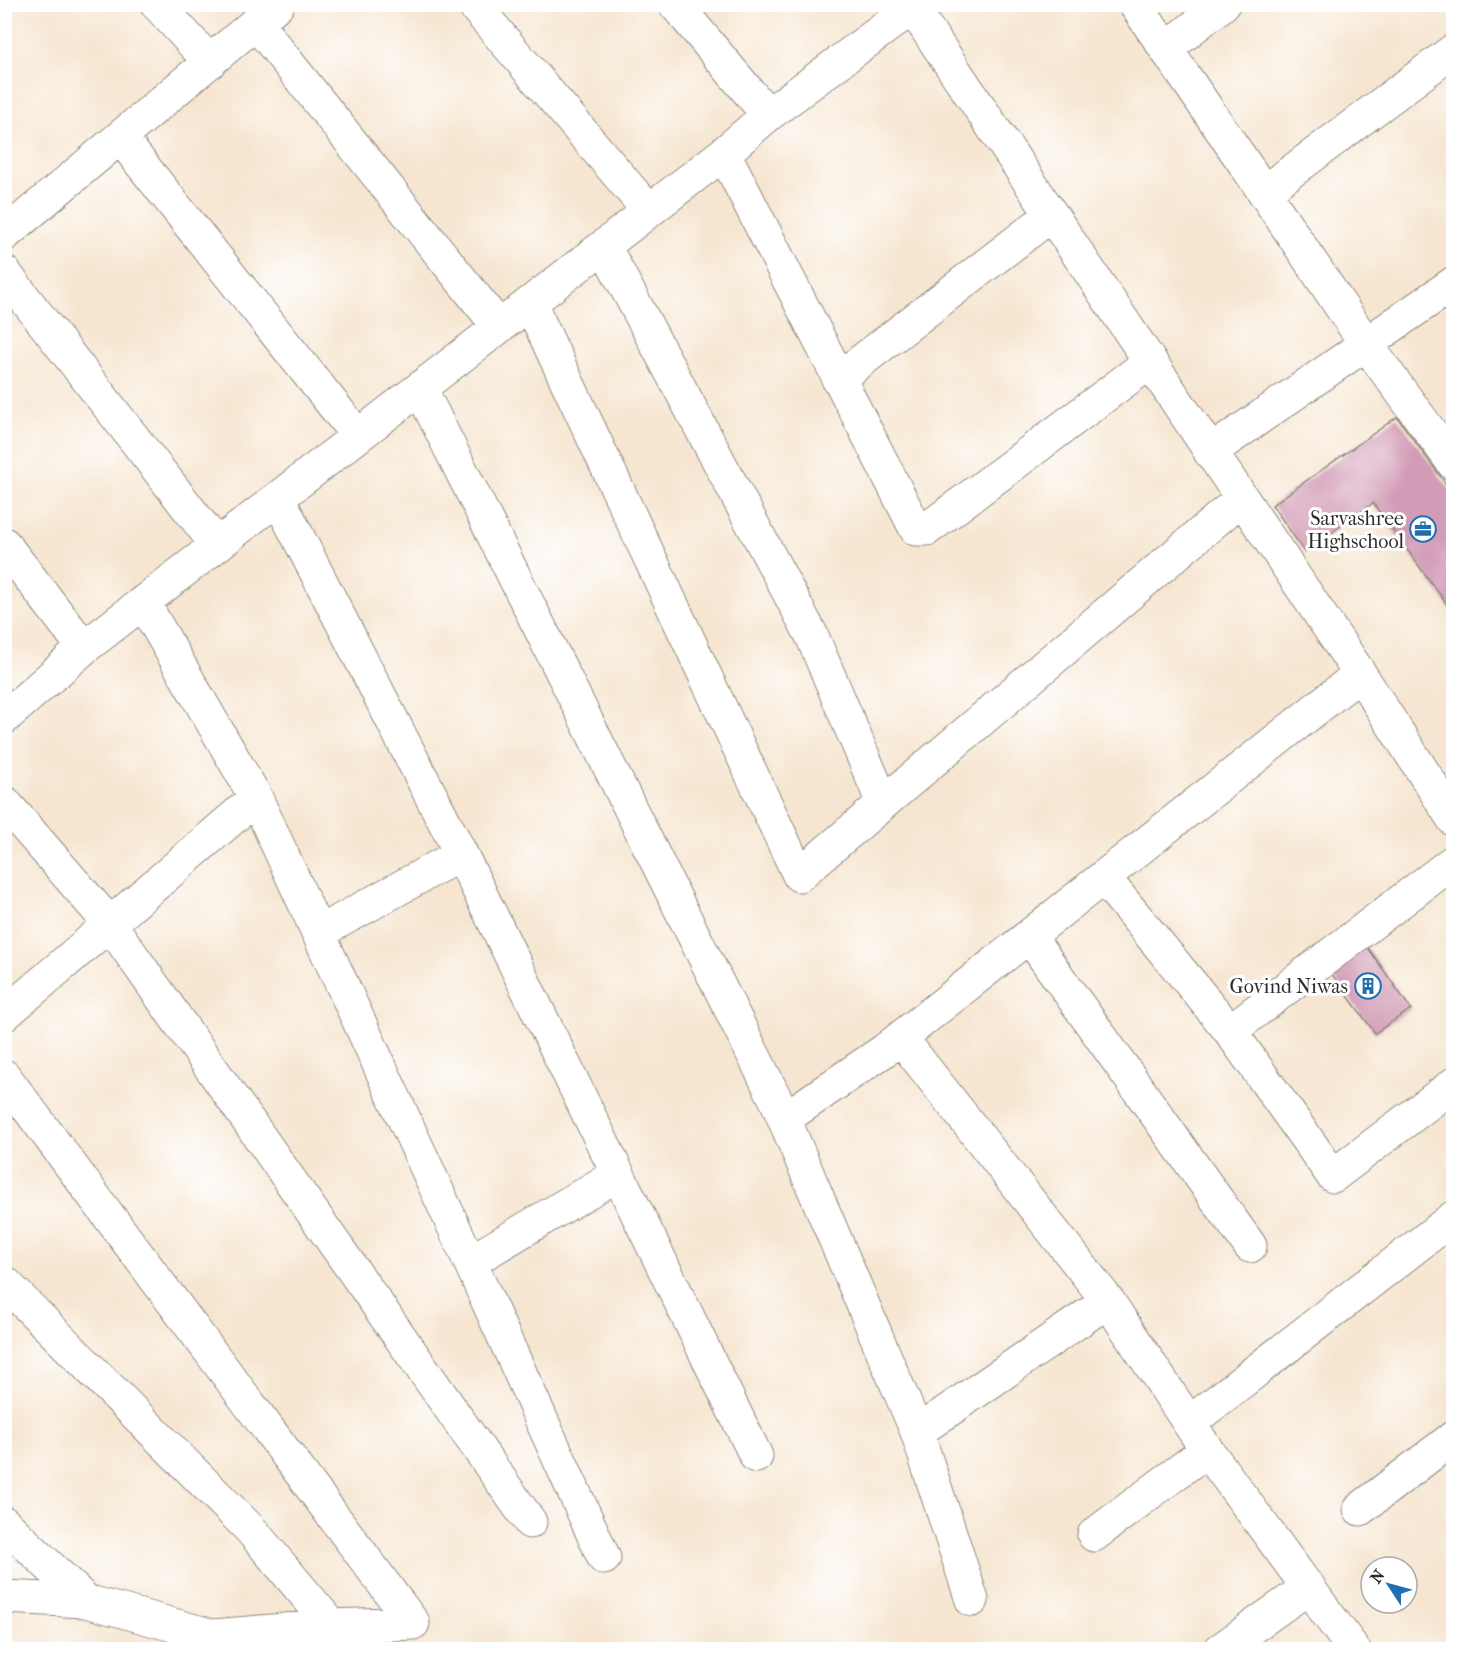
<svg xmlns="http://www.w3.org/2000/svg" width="1458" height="1654" font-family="'IM FELL French Canon',serif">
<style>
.building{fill:#d29bb6}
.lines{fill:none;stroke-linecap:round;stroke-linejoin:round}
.street-casing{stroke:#90887e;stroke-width:35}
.street{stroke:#fff;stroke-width:33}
.labels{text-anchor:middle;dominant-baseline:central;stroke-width:6;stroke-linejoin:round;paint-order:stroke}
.poi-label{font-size:20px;fill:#2b2b2b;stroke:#fff;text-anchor:end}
</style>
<rect width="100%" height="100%" fill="#fff"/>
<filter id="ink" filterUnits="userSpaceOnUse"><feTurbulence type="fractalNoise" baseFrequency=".0167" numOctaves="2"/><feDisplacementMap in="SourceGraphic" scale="12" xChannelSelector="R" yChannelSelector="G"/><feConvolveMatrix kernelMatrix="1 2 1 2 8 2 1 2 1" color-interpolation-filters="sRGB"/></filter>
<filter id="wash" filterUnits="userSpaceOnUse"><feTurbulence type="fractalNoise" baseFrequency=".008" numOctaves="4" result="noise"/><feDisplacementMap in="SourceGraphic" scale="24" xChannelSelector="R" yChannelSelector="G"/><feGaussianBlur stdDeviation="1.35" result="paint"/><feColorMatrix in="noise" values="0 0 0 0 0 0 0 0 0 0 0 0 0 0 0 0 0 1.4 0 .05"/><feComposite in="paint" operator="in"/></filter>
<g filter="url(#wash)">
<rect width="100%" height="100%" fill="#f6e6d1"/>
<g id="blocks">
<!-- building -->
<path class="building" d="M1397,417L1454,495V614L1373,503L1305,552L1272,505Z
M1359,935L1411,1009L1375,1033L1323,962Z"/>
</g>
</g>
<g filter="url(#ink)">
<use href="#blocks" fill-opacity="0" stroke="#90887e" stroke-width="1.5"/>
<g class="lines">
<!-- street casing -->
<g class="street-casing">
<path id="street" d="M157,4L210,62
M473,4L649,211
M675,4L768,115
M910,4L1360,674L1454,820
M1135,4L1264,192L1366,344L1454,464
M256,23L499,327
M1166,49L1223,4
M120,137L358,436
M724,153L916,529H927L1150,362
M1264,192L1454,50
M4,235L278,4
M604,246L812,636L883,803
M4,272L217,545
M530,303L799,875L1241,499
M838,379L1051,215
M420,388L777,1102L917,1432L972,1600
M1210,452L1454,283
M278,498L461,854L756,1456
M4,544L84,648
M4,718L84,648L724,153L768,115L917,4
M256,798L470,1262L604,1558
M4,802L110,924L530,1522
M1103,877L1230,1031L1333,1176L1454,1084
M318,933L461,854
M1029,936L1250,1246
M4,1015L256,798L143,602
M1230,1031L1454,861
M901,1038L1108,1301L1207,1450L1354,1650
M4,1076L413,1623L332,1626L213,1636L86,1601L4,1523
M784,1119L885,1050L1360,674
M470,1262L618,1174
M4,1282L251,1530L332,1626
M1189,1423L1454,1217
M917,1432L1108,1301
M1360,1509L1454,1437
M1094,1535L1207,1450
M4,1597L86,1601
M1220,1650L1309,1587"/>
</g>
<!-- street -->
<use href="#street" class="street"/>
</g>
</g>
<!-- icons -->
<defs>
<g id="office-ring" transform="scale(1.35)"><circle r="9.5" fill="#fff" stroke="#1f6fb2" stroke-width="1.5"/><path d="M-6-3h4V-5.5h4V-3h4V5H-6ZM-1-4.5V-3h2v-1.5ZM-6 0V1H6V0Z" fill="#1f6fb2"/></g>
<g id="building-ring" transform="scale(1.35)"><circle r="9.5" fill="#fff" stroke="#1f6fb2" stroke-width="1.5"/><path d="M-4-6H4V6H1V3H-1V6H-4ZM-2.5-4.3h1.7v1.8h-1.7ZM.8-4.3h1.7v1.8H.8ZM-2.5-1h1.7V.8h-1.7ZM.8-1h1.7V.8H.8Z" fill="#1f6fb2"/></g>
</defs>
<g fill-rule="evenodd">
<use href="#office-ring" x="1423" y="529"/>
<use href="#building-ring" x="1368" y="986"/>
</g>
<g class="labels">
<!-- poi labels -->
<g class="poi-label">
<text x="1404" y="518">Sarvashree<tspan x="1404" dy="23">Highschool</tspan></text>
<text x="1348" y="986">Govind Niwas</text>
</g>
</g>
<!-- margin -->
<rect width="1458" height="1654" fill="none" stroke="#fff" stroke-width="24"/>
<!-- north arrow -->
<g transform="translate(1389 1585) rotate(306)"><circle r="28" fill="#ffffff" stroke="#aaaaaa" stroke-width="1.5"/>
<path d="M0-4.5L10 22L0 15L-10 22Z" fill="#1f6fb2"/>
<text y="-9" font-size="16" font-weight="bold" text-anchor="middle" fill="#2b2b2b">N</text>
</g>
</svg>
